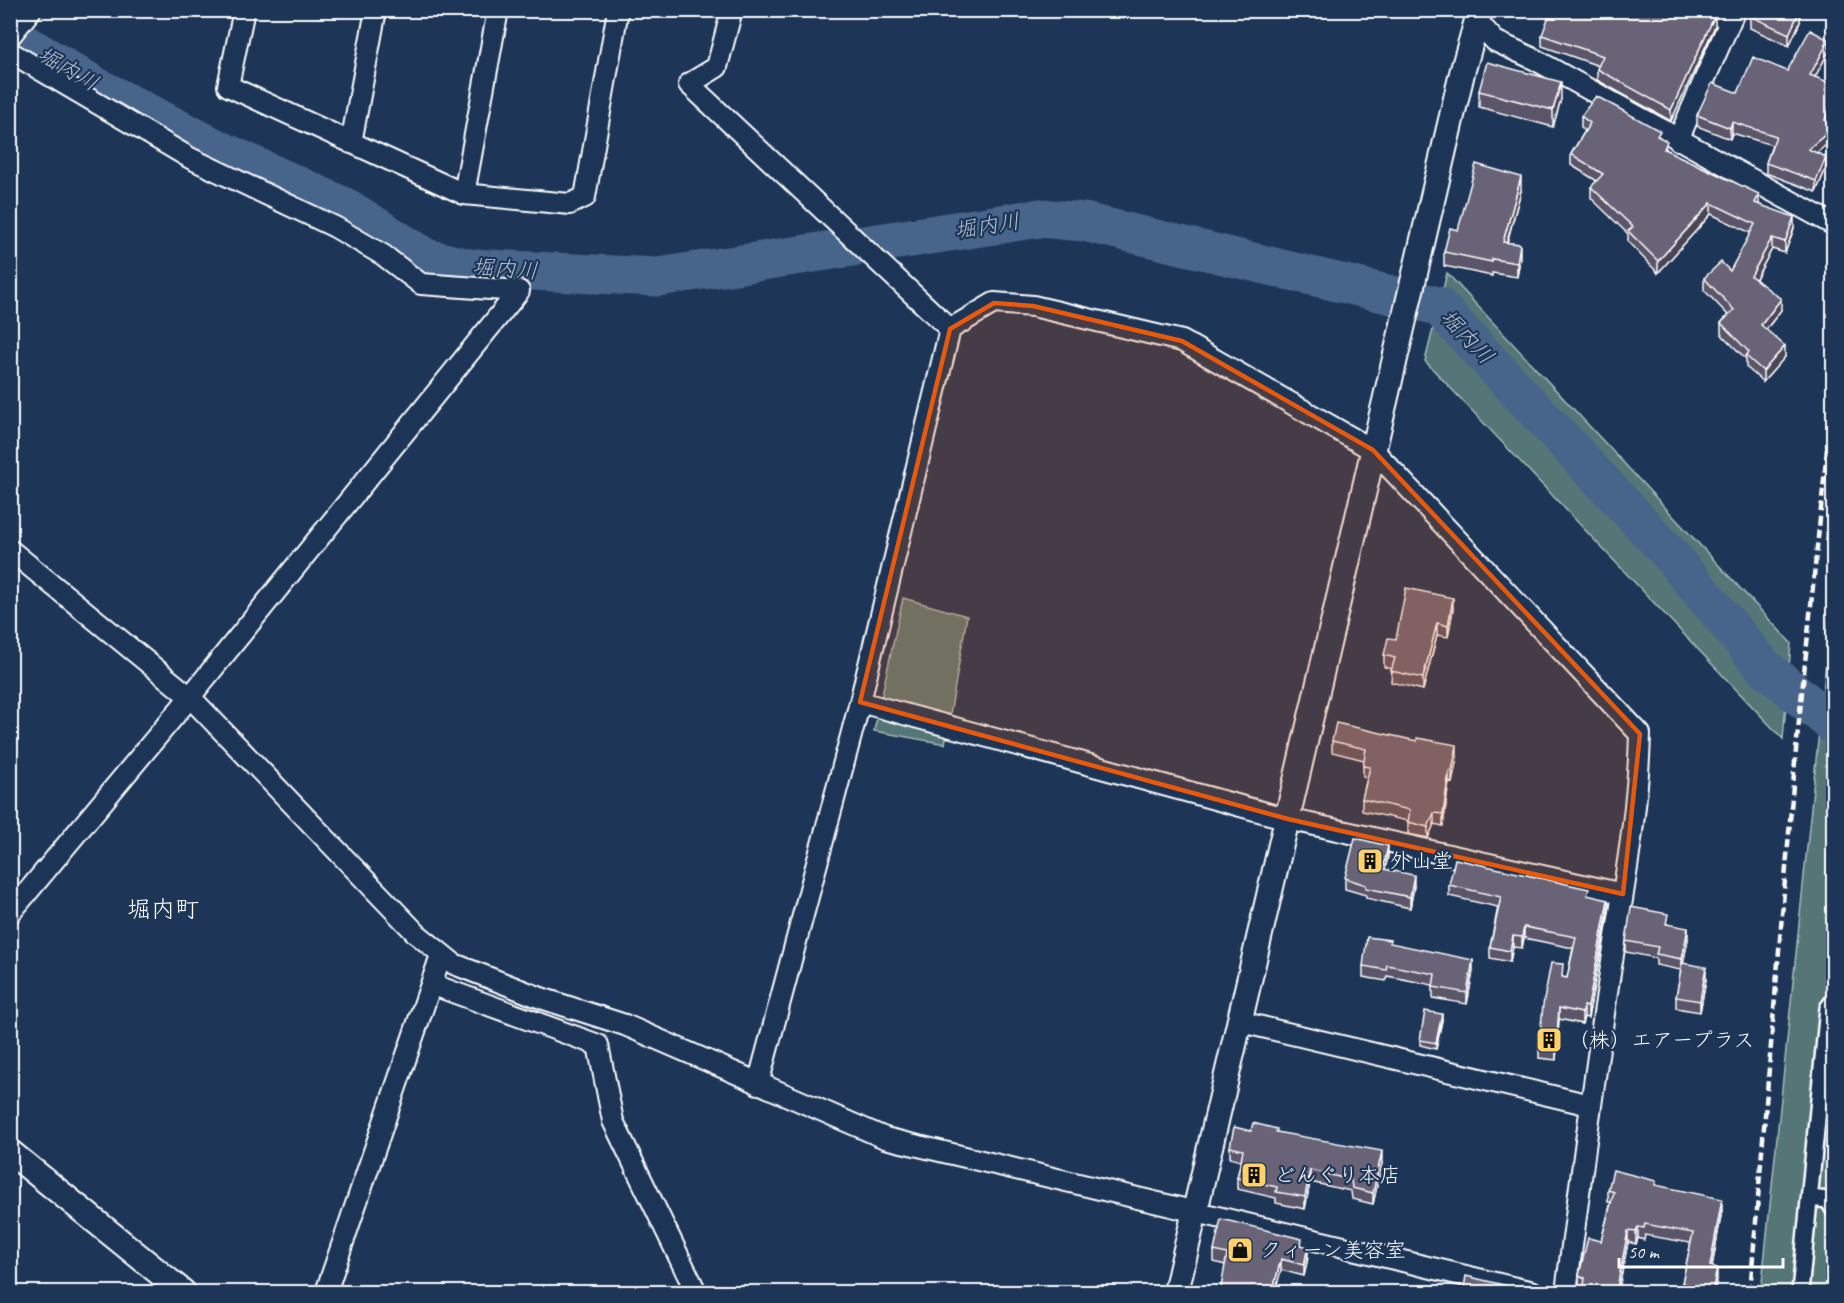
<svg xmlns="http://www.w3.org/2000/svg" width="1844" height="1303" font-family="Caveat,'Klee One',sans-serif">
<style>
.green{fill:#547676;stroke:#aababa;stroke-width:1.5}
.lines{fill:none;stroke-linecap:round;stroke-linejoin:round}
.river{stroke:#46658b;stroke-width:39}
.pedestrian-casing{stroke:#fff;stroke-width:20}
.minor-casing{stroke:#fff;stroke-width:24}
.tertiary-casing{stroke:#fff;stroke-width:28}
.pedestrian{stroke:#1d3557;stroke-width:15}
.minor{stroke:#1d3557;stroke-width:20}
.tertiary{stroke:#1d3557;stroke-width:24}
.rail{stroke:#fff;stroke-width:4.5;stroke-dasharray:9 4.5;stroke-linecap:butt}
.wall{fill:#5a5567;stroke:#fff;stroke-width:1.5}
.shaded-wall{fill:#4a4554;stroke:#fff;stroke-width:1.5}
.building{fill:#696378;stroke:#fff;stroke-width:1.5}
.marked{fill:#e8590c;fill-opacity:0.2;stroke:#e8590c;stroke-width:4.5;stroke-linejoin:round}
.labels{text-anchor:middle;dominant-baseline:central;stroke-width:4.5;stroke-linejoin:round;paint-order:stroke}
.poi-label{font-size:21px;fill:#fff;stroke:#1d3557;text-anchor:start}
.water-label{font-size:22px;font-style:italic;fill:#b5c1d1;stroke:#1d3557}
.quarter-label{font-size:24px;fill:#fff;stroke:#1d3557}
</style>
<rect width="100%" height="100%" fill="#1d3557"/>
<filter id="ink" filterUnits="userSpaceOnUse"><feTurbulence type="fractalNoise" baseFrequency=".0167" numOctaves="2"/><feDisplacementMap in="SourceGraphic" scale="12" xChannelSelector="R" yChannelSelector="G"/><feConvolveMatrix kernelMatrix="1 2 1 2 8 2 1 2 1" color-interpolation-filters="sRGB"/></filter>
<g filter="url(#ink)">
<!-- green -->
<path class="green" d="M1447,273L1791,643L1783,739L1425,361Z
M1833,538V1292H1761L1826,663Z
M903,598L967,616L945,744L874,731Z"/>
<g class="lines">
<!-- river -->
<path class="river" d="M10,35L97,87L220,150L347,208L426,258L469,268L658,277L1040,218L1084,222L1438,306L1667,551L1763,666L1834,725"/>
<!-- pedestrian casing -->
<g class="pedestrian-casing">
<path id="pedestrian" d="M1810,1198L1828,1200L1834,1210
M1800,1292L1828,1008L1834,1000"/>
</g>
<!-- minor casing -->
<g class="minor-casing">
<path id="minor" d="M244,10L228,86L464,194
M498,10L464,194L570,204L585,197L618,10
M732,10L717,67L689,84L950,329
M1711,10L1730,21
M1477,21L1495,41L1534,59L1834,225
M10,36L31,10
M10,52L190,158L335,227L383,255L421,284L519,291L190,697L10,913
M1678,140L1735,10
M351,143L376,10
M10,550L190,697L417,934L454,964L541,998L625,1025L885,1138L1533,1292
M860,702L1288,819L1623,894
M431,984L598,1045L613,1121L696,1292
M1241,1022L1590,1105
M758,1084L860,702L950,329L994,303L1033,306L1182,341L1373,450L1640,734C1638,818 1621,903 1608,986C1593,1088 1579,1190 1566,1292
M326,1292L441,955"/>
</g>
<!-- tertiary casing -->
<g class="tertiary-casing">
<path id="tertiary" d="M10,1152L183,1292
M1176,1292L1462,73L1480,10"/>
</g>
<!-- pedestrian -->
<use href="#pedestrian" class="pedestrian"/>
<!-- minor -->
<use href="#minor" class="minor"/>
<!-- tertiary -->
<use href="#tertiary" class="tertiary"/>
<!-- rail -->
<path class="rail" d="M1750,1292L1796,750L1834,383"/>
</g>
<!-- wall -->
<path class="wall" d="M1800,10V22L1789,46L1750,28V16Z
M1715,26L1671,121L1597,80V69L1599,66L1542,46V35Z
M1829,51L1815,77L1833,107L1828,123L1832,140L1816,153L1826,168L1816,192L1766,173V163L1772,145L1732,133L1730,139L1697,126V115Z
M1479,91L1561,99L1553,127L1479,107Z
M1581,116L1660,137L1667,150L1759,205L1794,228L1785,253L1772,249L1756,279L1781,310L1766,330L1785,357L1763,382L1746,367V359L1721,334V323L1728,315L1704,290V278L1730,271L1751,233L1711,214L1658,273L1628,242V234L1591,198V187L1597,181L1571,165V154L1585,131L1581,127Z
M1521,191L1507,243L1520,259L1517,277L1492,273V276L1444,266V252L1458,230Z
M1453,609L1448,637L1437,635L1423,690L1391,682L1392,669L1384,667V655L1396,639Z
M1332,741L1457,757L1452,783L1449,782L1443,826L1434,824L1428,838L1408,834V821L1362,811V799L1367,778L1363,777V766L1364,760L1332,752Z
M1388,856L1385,869L1414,886L1410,908L1366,898V895L1345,889V878Z
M1449,885L1589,896L1608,911L1588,1018L1584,1017L1582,1024L1559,1019L1556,1060L1539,1058V1047L1562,977L1567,978L1573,948L1524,938L1522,948L1513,947L1510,962L1490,958V947L1498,907L1449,896Z
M1668,924L1688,939L1683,963L1706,979L1700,1012L1676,1008V997L1681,970L1656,965V958L1626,952V941Z
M1390,944L1473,971L1467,1004L1433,998V985L1387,976L1386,981L1363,977V966Z
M1442,1020L1436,1049L1420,1045V1040Z
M1251,1131L1277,1132L1382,1163L1373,1204L1352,1199L1351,1191L1310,1182L1305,1209L1276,1203V1198L1237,1189V1178L1241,1161L1230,1158V1147Z
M1656,1186L1722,1210L1712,1267L1717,1279L1714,1293H1682V1283L1691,1243L1645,1235L1644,1240L1638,1238L1636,1244L1628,1242L1618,1293H1583V1288L1579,1287V1275L1601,1241L1611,1202H1608V1190Z
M1302,1245L1308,1257L1304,1276L1281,1270L1225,1265L1214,1262V1251Z"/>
<!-- shaded-wall -->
<path class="shaded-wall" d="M1800,10V22L1789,46V34Z
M1715,15V26L1671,121V110Z
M1829,40V51L1810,86V75Z
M1561,82V99L1553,127V110Z
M1833,97V107L1825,131V120Z
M1732,122V133L1730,139V128Z
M1832,129V140L1808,160V149Z
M1826,157V168L1816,192V181Z
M1521,177V191L1503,256V242Z
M1759,194V205L1755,203Z
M1711,203V214L1658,273V261Z
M1794,217V228L1785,253V242Z
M1772,238V249L1751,287V276Z
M1520,244V259L1517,277V263Z
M1781,299V310L1761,336V325Z
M1785,346V357L1763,382V371Z
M1453,598V609L1448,637V626Z
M1437,623V635L1423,690V678Z
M1457,745V757L1452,783V771Z
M1449,771V782L1443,826V814Z
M1434,813V824L1428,838V827Z
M1388,846V856L1383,879V869Z
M1414,875V886L1410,908V897Z
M1608,900V911L1588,1018V1007Z
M1524,927V938L1522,948V937Z
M1688,928V939L1682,970V959Z
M1513,936V947L1510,962V951Z
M1473,960V971L1467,1004V993Z
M1706,967V979L1700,1012V1001Z
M1584,1006V1017L1582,1024V1013Z
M1559,1008V1019L1556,1060V1049Z
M1442,1014V1020L1436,1049V1043Z
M1382,1151V1163L1373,1204V1193Z
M1310,1170V1182L1305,1209V1197Z
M1722,1199V1210L1710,1277V1266Z
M1638,1227V1238L1636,1244V1232Z
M1628,1231V1242L1618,1293H1616Z
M1308,1247V1257L1304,1276V1265Z
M1281,1259V1270L1275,1293H1272Z
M1717,1268V1279L1714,1293H1712Z"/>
<!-- building -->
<path class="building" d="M1551,10H1709L1715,15L1671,110L1597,69L1603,56L1542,35Z
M1753,10H1800L1789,34L1750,16Z
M1810,30L1829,40L1810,75L1833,84V97L1825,120L1832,129L1808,149L1826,157L1816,181L1766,163L1776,136L1732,122L1730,128L1697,115L1712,83L1738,93L1753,57L1787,71Z
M1487,62L1561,82L1553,110L1479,91Z
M1596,96L1660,131L1657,136L1667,141L1664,149L1759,194L1755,203L1794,217L1785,242L1772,238L1751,276L1781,299L1761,325L1785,346L1763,371L1746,356L1749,352L1721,323L1734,310L1704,278L1721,262L1730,271L1755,224L1711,203L1658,261L1628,231L1633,227L1591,187L1603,174L1571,154L1590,123L1581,116Z
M1476,164L1521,177L1503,242L1520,244L1517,263L1492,259V262L1444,252L1450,228L1458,230Z
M1406,588L1453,598L1448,626L1437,623L1423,678L1391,671L1395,658L1384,655L1388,638L1396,639Z
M1336,723L1417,741V738L1457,745L1452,771H1449L1443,814L1434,813L1428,827L1408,822L1410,810L1362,799L1370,767L1363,766L1366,749L1332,741Z
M1355,838L1388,846L1383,869L1414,875L1410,897L1366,888V885L1345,878Z
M1455,859L1589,889L1587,895L1608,900L1588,1007L1584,1006L1582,1013L1559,1008L1556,1049L1539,1047L1543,1005L1551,963L1563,964L1562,977L1567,978L1576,937L1524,927L1522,937L1513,936L1510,951L1490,947L1501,897L1449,885Z
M1631,907L1668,914L1666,924L1688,928L1682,959L1656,954L1658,947L1626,941Z
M1367,937L1390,940V943L1473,960L1467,993L1433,987L1435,974L1387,965L1386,970L1363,966Z
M1682,963L1706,967L1700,1001L1676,997Z
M1425,1011L1442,1014L1436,1043L1420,1040Z
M1253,1123L1277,1129L1276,1132L1382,1151L1373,1193L1352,1188L1351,1180L1310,1170L1305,1197L1276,1192L1277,1187L1237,1178L1243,1150L1230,1147L1234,1127L1251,1131Z
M1613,1170L1656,1181L1655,1185L1722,1199L1710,1266L1717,1268L1712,1293H1700L1694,1291L1692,1285L1682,1283L1693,1233L1645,1224L1644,1228L1638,1227L1636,1232L1628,1231L1616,1293H1583L1585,1278L1579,1275L1588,1238L1601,1241L1614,1192L1608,1190Z
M1221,1219L1302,1239L1301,1245L1308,1247L1304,1265L1281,1259L1272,1293H1220L1227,1254L1214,1251Z
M1466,1276L1537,1293H1463Z"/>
</g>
<!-- marked area -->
<path class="marked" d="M994,303L1033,306L1182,341L1373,450L1640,734L1623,894L1288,819L860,702L950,329Z"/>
<!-- icons -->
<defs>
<g id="building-square" transform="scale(1.35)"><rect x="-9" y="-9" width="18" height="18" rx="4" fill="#ffd166" stroke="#1d3557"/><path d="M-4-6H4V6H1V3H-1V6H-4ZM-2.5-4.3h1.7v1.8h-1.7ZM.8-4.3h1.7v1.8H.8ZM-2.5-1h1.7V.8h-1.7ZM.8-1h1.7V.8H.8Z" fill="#111"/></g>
<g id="shop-square" transform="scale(1.35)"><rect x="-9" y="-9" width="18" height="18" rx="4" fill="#ffd166" stroke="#1d3557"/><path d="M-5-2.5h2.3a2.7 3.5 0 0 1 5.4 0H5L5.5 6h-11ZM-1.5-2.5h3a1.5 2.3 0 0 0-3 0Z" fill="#111"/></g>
</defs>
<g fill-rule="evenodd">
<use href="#building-square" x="1370" y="861"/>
<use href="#building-square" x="1549" y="1040"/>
<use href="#building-square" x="1254" y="1175"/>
<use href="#shop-square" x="1240" y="1250"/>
</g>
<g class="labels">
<!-- poi labels -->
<g class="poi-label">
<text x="1390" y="861">外山堂</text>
<text x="1568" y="1040">（株）エアープラス</text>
<text x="1274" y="1175">どんぐり本店</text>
<text x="1260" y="1250">クィーン美容室</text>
</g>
<!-- water labels -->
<g class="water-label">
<text transform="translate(68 69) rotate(30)">堀内川</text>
<text transform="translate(987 226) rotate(-9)">堀内川</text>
<text transform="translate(505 269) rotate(4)">堀内川</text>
<text transform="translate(1467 337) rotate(46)">堀内川</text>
</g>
<!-- quarter labels -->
<g class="quarter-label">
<text x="163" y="909">堀内町</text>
</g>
</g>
<!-- margin -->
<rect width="1844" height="1303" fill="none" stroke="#1d3557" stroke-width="36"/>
<rect x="18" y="18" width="1808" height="1267" fill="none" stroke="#fff" stroke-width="2" filter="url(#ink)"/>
<!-- scale -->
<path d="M1619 1258v9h164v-9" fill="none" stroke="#ffffff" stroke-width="3"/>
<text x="1628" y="1258" font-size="18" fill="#ffffff" stroke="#1d3557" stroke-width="4.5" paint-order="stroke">50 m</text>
</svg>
